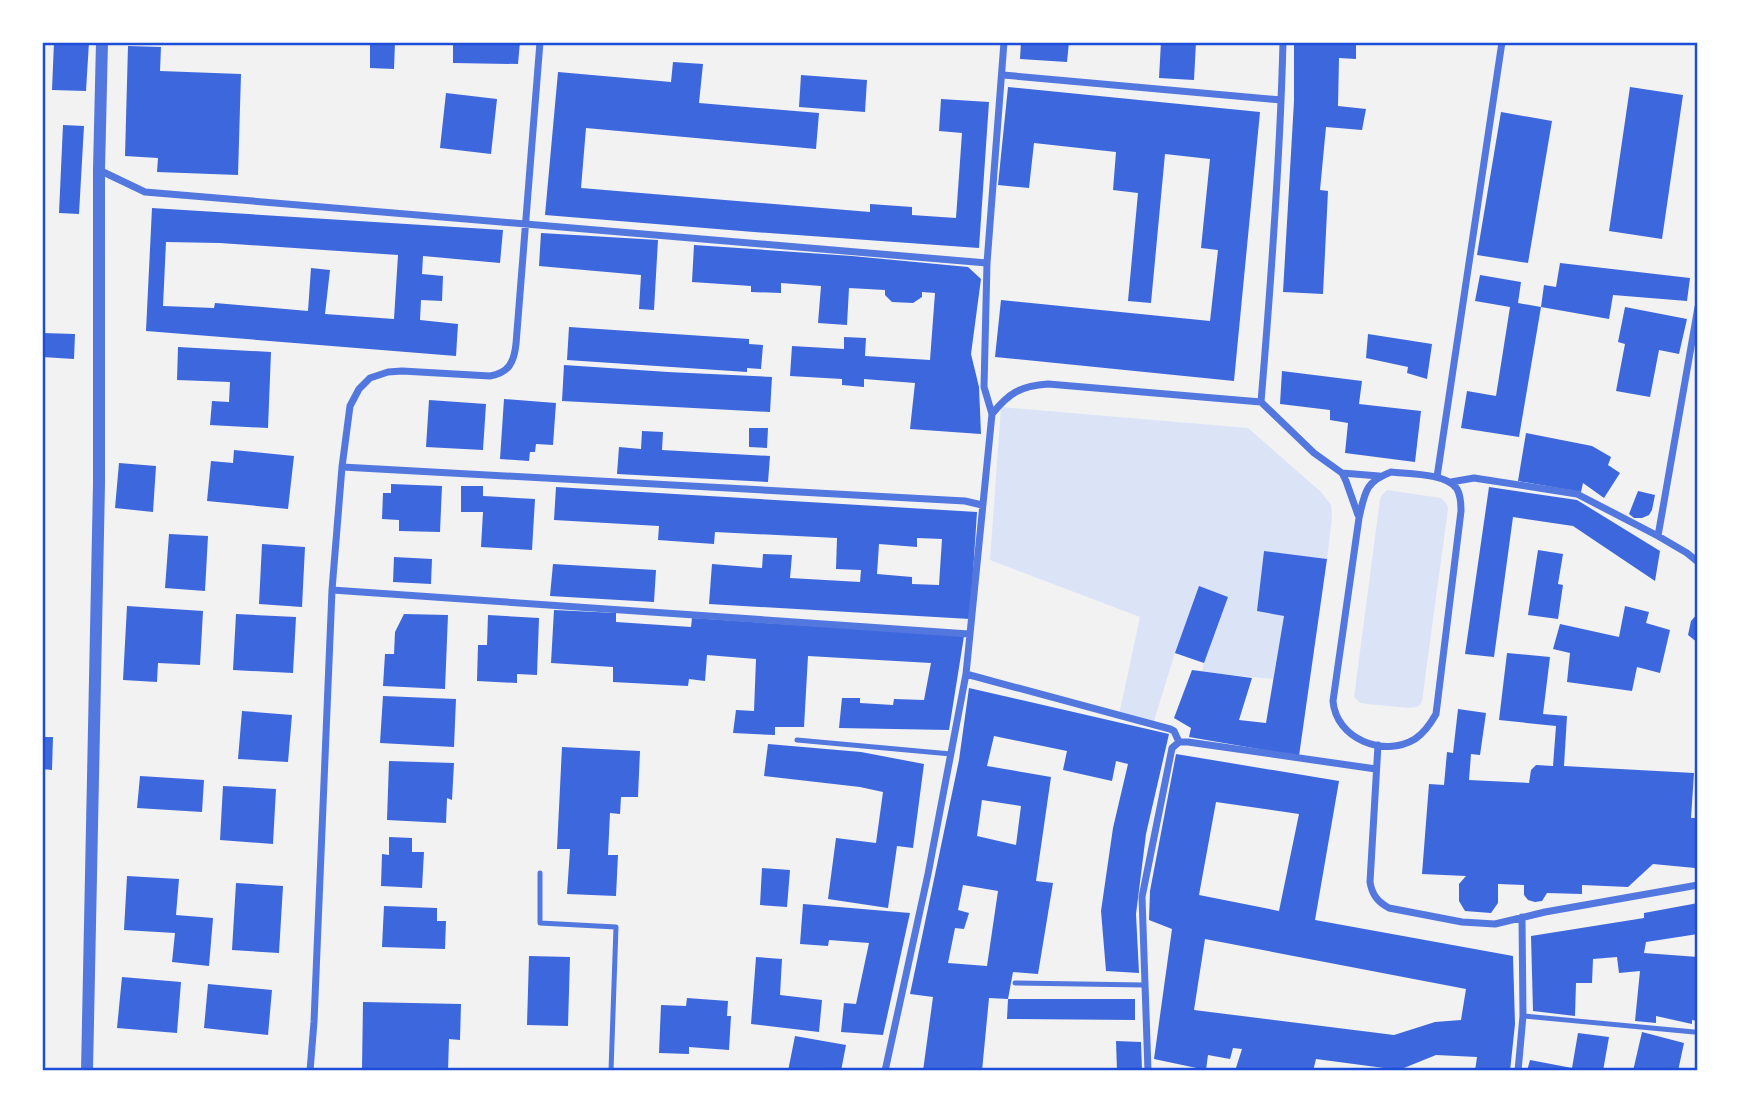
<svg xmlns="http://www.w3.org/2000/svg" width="1740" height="1113" font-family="'DejaVu Sans',sans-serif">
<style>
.green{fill:#dbe4f7}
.building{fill:#3d67dc;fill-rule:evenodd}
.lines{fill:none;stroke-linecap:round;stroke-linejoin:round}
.service{stroke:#5277de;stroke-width:5}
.minor{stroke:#5277de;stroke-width:7}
.tertiary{stroke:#5277de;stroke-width:12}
.neatline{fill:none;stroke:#1d4ed8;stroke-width:2.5}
</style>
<rect width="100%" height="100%" fill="#f2f2f2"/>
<!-- green -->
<path class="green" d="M1001,407L1248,428L1321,492L1331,505L1332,517L1327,559L1264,551L1284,616L1273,679L1202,672L1204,663L1175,653L1153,724L1119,715L1140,617L990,560Z
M1387,490L1441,498L1447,504L1448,509L1422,701L1420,705L1417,707L1409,708L1367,704L1360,703L1354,697L1380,499L1382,495Z"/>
<!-- building -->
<path class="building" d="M54,42H89L86,91L52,90Z
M370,42H395L394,69L370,68Z
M453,42H520L518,64L453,63Z
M1021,42H1069L1067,62L1020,59Z
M1161,42H1196L1194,80L1159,78Z
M1294,42H1356V59L1339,58L1338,106L1366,109L1362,130L1326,127L1320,190L1328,191L1323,294L1283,292L1294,101Z
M128,46L161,47L160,71L241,74L238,175L157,172L158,158L125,156Z
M673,62L703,64L699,103L819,113L816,149L586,128L581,188L870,212V204L912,207V215L956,218L962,133L939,131L941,99L989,102L979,248L754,232L545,215L558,72L671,82Z
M801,75L867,80L865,112L799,107Z
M1008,87L1260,112L1234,381L995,357L1001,300L1210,321L1218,250L1201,248L1210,159L1165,154L1151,303L1128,301L1138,193L1113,190L1116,152L1034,143L1029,188L998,185Z
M1630,87L1683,95L1662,239L1609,231Z
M446,93L497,99L491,154L440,148Z
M1501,112L1552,121L1528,263L1477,255Z
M63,125L84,126L79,214L59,213Z
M152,208L503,230L500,263L423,256L422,274L443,276L442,301L421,300L420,320L458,324L456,356L146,331ZM166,242L220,243L398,255L394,319L325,314L330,270L311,268L308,311L215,303L214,308L163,306Z
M541,233L658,240L654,310L639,309L641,275L539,266Z
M694,245L852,256L968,267L981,279L971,354L979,387L981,434L910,429L915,383L864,379V387L842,385V379L790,376L792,346L844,349V337L866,338L865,356L930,360L935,293L922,292V297L913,303L892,302L885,295V290L849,288L847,325L818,323L821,286L781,283V293L751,292V286L692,282Z
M1560,263L1690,278L1687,301L1613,295L1609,319L1541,307L1519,437L1461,428L1467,391L1496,396L1510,307L1475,301L1480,275L1521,282L1518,303L1541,307L1544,285L1556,287Z
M1625,307L1687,319L1679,354L1659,350L1650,397L1616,391L1625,344L1618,342Z
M569,327L749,339V344L763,345L761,369L747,368V372L567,360Z
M42,333L75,334L74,359L42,357Z
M1368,334L1432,344L1427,379L1407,373L1408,367L1366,358Z
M178,347L271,352L268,428L210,425L212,401L229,402L230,382L177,380Z
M564,365L668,372L772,377L770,412L562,401Z
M1282,371L1362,381L1359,404L1421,411L1415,462L1345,453L1348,423L1330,420V410L1280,404Z
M504,399L556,403L553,445L536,444L535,452H530L529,461L500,459Z
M429,400L486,404L483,450L426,447Z
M749,428H768L767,448L749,447Z
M642,431L663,432L662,450L770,456L768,482L617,474L619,447L641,449Z
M1526,433L1592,446L1611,457L1608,465L1620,473L1604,498L1583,483L1581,492L1518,481Z
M234,450L294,456L288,509L207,501L211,461L233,463Z
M119,463L156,466L153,512L115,508Z
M391,484L442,486L440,532L399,531V520L382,519L383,493H391Z
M461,486H483V496L535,499L532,550L481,547L483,512H461Z
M556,487L977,512L970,619L709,604L712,564L762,568L763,554L792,555L790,578L860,582L861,570L836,569L837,538L715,532L714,544L658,540L659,526L554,520ZM917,538L942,539L939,585L912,584V577L877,574L879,544L917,547Z
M1489,487L1577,500L1660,551L1655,581L1573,526L1513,517L1494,657L1465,654Z
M1638,491L1655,495L1652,510L1649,515L1642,518H1634L1629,514Z
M169,534L208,536L205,591L165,588Z
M262,544L305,547L302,607L259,604Z
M1538,550L1563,554L1558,584L1563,585L1558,619L1528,615Z
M1264,551L1327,559L1299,756L1189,737L1191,728L1174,718L1192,670L1252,678L1239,720L1266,723L1284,616L1257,611Z
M394,557L432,559L431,584L393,582Z
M553,564L656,570L654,602L550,596Z
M1199,586L1228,597L1204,663L1175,653Z
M127,606L203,611L200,665L158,663L157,682L123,680Z
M1625,606L1649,612L1646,623L1670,630L1660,673L1637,667L1632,691L1567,682L1570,653L1553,649L1560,624L1619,637Z
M554,610L616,613V622L691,627L692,618L964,636L949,730L839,728L842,698H860V703L893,705L894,699L924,700L931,663L808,656L804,727H775V735L733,733L736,710L754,711L756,659L707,655L705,681L689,679L688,686L613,682V667L551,663Z
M1698,613V643L1688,635L1691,621Z
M236,614L296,617L293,673L233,670Z
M404,614L448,615L445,689L383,686L385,654H394L395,632Z
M488,615L539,618L537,675L517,674V683L477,681L478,645H487Z
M1507,653L1550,657L1543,714L1567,716L1564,766L1694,773L1691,818H1698L1695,868L1653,864L1628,887L1582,885V894L1547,893L1542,901L1535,902L1528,900L1524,895V885L1498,884V903L1491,913L1465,911L1459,901V884L1466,876L1422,874L1429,784L1444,785L1447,752L1453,753L1458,709L1486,713L1480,755L1471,754L1469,780L1529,783L1531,770L1536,765L1553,766L1556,726L1499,720Z
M969,688L1169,734L1146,834L1136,914L1139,973L1106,971L1101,911L1113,828L1128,764L1116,761L1112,781L1063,770L1067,751L994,736L987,766L1051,777L1036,881L1053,883L1038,974L1013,972L1008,999H1135V1020L1007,1019L1008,999L989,998L982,1071H923L933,997L910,994L959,760ZM982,800L1021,806L1016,845L977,836ZM963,885L998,891L987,966L948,963L955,928L964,929L969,913L958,910Z
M383,696L456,699L454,747L380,743Z
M242,711L292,715L288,762L238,759Z
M42,737H53L52,770L42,769Z
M768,744L861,752L924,764L913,848L897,846L888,908L828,899L836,838L876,843L883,792L860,787L764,776Z
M562,747L640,751L638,797H621L620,814L610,813L608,855H618L616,896L567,894L570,849H557Z
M1176,754L1339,781L1315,920L1513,956L1515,1024L1510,1071H1475L1477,1057L1436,1055L1399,1070L1316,1059L1313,1071H1235L1242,1049L1233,1048L1230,1059L1208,1055L1206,1070L1154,1059L1172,929L1149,920L1150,891ZM1216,802L1299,814L1279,911L1199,895ZM1205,939L1466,989L1461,1020L1435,1022L1394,1035L1194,1010Z
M389,761L454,763L452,800L447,798L446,823L387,820Z
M140,776L204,780L202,812L137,808Z
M223,786L276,789L273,844L220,840Z
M389,837L412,838V852H424L422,888L381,886L382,854L389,855Z
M762,868L790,870L787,907L760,905Z
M127,876L179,879L176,915L213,918L209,966L172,962L175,933L124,930Z
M236,883L283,886L279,953L232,950Z
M1698,903V934L1646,942L1644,953L1698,957V973L1695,997L1698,998V1021L1692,1020V1024L1656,1016V1023L1635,1021L1640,971L1619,973L1617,957L1593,959L1592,983H1576L1575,1016L1533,1011L1531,936L1644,918V913Z
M803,904L910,913L883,1035L841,1032L844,1003L856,1004L869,943L829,940L828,946L800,944Z
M384,906L437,908V921H446L445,949L382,947Z
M529,956L570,957L568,1026L527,1025Z
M756,957L782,959L780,995L822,1000L819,1032L751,1024Z
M122,977L181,982L177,1033L117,1028Z
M208,984L272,990L268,1035L204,1028Z
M687,998L728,1001L727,1016H731L729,1050L689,1047V1054L659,1053L661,1005L686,1006Z
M363,1002L461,1004L460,1040L449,1039L448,1071L362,1069Z
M1642,1032L1684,1043L1678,1071H1633Z
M1578,1033L1609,1037L1603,1071H1527L1530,1060L1572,1068Z
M795,1036L846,1045L841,1071H788Z
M1116,1041L1141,1042L1142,1071H1117Z"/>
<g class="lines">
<!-- service -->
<path class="service" d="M797,740L951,754
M540,873V923L616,927L611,1071
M1015,983L1144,985
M1523,1016L1694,1032"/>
<!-- minor -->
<path class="minor" d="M1003,75L1281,100
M99,170L145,192L987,263
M1261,402C1271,282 1280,162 1283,42
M1261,402L1314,453L1342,473L1346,481L1358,515
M992,414C1009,393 1020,386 1048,384L1261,402
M342,467L965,501L982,505
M1391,472C1408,474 1447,473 1457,489C1461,496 1461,504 1461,511L1436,714C1431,723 1424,733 1415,739C1384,758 1336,739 1333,701L1359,518C1365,492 1365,482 1391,472Z
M1342,473L1379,476
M1437,477L1502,42
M1451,482L1474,478L1577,494L1658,536L1687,553L1698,562
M1658,536L1698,307
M332,590L969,634
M966,674L1170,729L1174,731L1179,742
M1179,742H1188L1376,769
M1378,745L1370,882C1372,895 1378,902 1389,908L1462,922L1495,924L1545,912L1698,885
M310,1071L314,1022L332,590L342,467L350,406L359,389L370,378L388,372L402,371L490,376C509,373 514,362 516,344L540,42
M885,1071L928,874L966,674L992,414L984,387L987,263L1004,42
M1148,1071L1142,897L1172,748L1179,742
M1518,1071L1523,1016L1522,917"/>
<!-- tertiary -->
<path class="tertiary" d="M87,1071L99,484V170L102,42"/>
</g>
<!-- border -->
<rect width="1740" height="1113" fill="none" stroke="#ffffff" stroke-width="88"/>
<rect x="44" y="44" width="1652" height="1025" class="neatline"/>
</svg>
